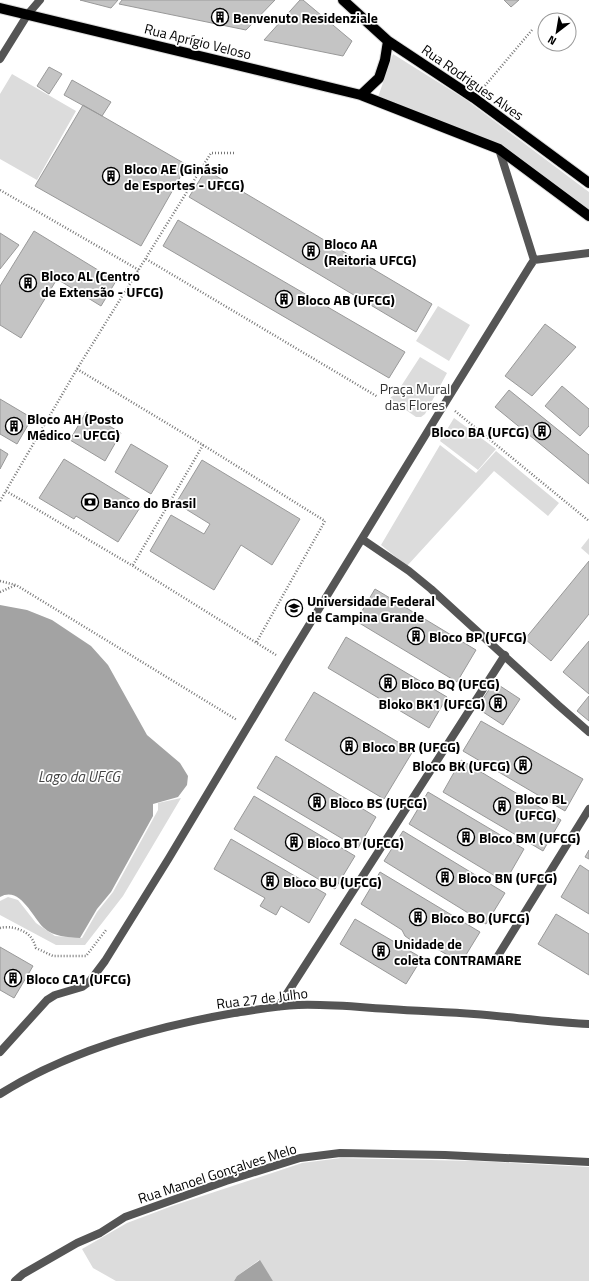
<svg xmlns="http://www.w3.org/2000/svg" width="589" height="1281" font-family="'Titillium Web',sans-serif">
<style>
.green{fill:#dcdcdc}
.water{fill:#a3a3a3}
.building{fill:#c4c4c4;stroke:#999}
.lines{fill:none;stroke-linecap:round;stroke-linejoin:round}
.primary-casing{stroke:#dbdbdb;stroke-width:12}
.path{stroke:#777;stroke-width:2.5;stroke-dasharray:1 2;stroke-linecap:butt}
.service{stroke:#555;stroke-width:8}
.minor{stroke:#555;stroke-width:8}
.tertiary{stroke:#555;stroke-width:8}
.primary{stroke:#000;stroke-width:10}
.labels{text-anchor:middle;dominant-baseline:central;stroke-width:3.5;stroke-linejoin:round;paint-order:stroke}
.poi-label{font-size:14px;font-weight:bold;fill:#000;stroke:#fff;text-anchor:start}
.street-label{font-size:14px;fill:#000;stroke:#fff}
.park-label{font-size:14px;fill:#333;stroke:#fff}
.water-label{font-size:15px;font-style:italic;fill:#444;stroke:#fff}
</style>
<rect width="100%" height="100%" fill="#fff"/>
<!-- green -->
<path class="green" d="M393,54L465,99L589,192V210L502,146L378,97Z
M12,74L76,111L37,180L0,159V94Z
M438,306L470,325L449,361L416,341Z
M420,357L447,373L425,414L421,417H416L390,399L391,397L396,394Z
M454,418L496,449L478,470L440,441Z
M440,445L476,473L496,451L559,503L548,516L494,471L407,566L381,545Z
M589,538V555L581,548Z
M181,798L123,896L85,945H56L0,915V901L8,897L18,900L36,923L55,936L82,938L97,912L113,892L158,810V803Z
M341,1158L475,1161L589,1167V1281H273L259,1260L237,1276L234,1281H116L93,1268L82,1249L127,1223L172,1206L302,1163Z"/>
<!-- water -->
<path class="water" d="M0,605L27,610L52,620L91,646L108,665L147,735L180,763L188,776L187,785L178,797L153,804V816L111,892L97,909L80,938C67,937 54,937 44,928C33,918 20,885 0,897Z
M260,1260L273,1281H234L237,1276Z"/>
<!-- building -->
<path class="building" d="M80,0H118L111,8Z
M122,0H275L246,30L119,4Z
M300,0H303L352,41L343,56L264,40Z
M504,0H519L511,7Z
M49,67L62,74L49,94L37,86Z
M72,80L111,102L102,116L64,95Z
M83,105L187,165L141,246L35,186Z
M206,170L432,304L416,332L189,197Z
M178,220L405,352L389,378L163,246Z
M34,231L116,281L101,306L57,279L21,338L0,325V286Z
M0,233L19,245L0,269Z
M545,324L576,347L532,396L505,376Z
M562,386L589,409V426L580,436L545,406Z
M509,390L589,455V484L495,407Z
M0,399L32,418L17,444L0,434Z
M86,412L121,433L105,461L70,440Z
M131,444L168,466L151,494L115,472Z
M0,449L8,454L0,469Z
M64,459L141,506L118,542L76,516L74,519L39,498Z
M202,460L300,519L272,565L241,545L214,590L150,551L171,515L204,534L210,524L176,503Z
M589,561V614L551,661L525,639Z
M375,589L476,650L457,682L356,621Z
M346,637L447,697L429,728L328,668Z
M589,641V694L563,672Z
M494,682L520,699L503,725L477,708Z
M314,692L413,751L384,799L285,740Z
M589,696V721L577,711Z
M481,721L583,779L565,811L463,751Z
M276,756L376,817L358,848L257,788Z
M461,760L561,820L543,851L443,792Z
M428,792L524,849L505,882L409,824Z
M254,796L355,856L335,889L234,829Z
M403,831L505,893L486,924L384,861Z
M231,839L326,894L309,923L281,906L276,915L260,906L265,898L214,869Z
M589,850V859L585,857Z
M580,865L589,871V914L561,897Z
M380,872L480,932L461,963L422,940L415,943L405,936L402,930L361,904Z
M556,914L589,934V975L538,944Z
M355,919L422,958L406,984L340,944Z
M0,947L33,966L14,998L0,990Z"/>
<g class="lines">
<!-- primary casing -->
<g class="primary-casing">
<path id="primary" d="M343,0L388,41L474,98L589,183
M0,8L361,95L499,149L589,216
M361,95L379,78L385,60L388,41"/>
</g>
<!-- path -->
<path class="path" d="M483,88L532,30
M0,190L139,270
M146,259L378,397
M77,369L203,445L325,521L256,643
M455,411L589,521
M6,491L133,566L276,655
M0,501L77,369L211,153H235
M133,565L203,445
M0,581L16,585L237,720
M0,592L16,585
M0,928C10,925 27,930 32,939C34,942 35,945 36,948L53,956H86L106,930"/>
<!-- service -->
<path class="service" d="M0,59L28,14
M534,260L589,253
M362,539L409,571L431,589L558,705L589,732
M496,959L589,809
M279,1006L505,655
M0,1052L47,1000L55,995L82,987L90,981L105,961L169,858L287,661L442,408L530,266L534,260L499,149"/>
<!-- minor -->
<path class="minor" d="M28,14L40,0"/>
<!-- tertiary -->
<path class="tertiary" d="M0,1094C70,1050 153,1027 234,1013C255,1010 276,1006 298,1005C328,1004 358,1007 389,1009C417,1011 445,1012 474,1014C512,1017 550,1022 589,1024
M15,1281L23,1274L77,1243L100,1233L125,1217L226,1181L300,1158L340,1153L445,1155L589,1162"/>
<!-- primary -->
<use href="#primary" class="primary"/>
</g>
<!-- icons -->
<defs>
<g id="building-ring" transform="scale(0.9)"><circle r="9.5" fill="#fff" stroke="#000" stroke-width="1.5"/><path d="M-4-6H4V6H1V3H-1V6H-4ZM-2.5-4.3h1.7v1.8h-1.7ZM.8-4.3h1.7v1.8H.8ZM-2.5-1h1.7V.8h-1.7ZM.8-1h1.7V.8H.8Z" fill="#000"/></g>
<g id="bank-ring" transform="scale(0.9)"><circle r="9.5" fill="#fff" stroke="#000" stroke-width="1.5"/><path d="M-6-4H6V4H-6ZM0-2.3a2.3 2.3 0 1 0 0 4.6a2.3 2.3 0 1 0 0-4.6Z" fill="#000"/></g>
<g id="university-ring" transform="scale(0.9)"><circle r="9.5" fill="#fff" stroke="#000" stroke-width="1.5"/><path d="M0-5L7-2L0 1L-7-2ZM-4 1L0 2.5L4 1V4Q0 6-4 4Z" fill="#000"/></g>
</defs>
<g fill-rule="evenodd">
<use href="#building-ring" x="220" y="17"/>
<use href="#building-ring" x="111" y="176"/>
<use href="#building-ring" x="311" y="251"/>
<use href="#building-ring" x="28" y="283"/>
<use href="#building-ring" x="284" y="299"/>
<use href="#building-ring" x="14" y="426"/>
<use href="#building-ring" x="542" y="431"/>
<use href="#bank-ring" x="90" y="502"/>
<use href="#university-ring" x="294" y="608"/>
<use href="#building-ring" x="416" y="636"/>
<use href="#building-ring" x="388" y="683"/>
<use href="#building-ring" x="498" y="703"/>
<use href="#building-ring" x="349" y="746"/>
<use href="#building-ring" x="523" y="765"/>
<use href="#building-ring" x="317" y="802"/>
<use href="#building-ring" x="502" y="806"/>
<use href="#building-ring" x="466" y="837"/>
<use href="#building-ring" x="294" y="842"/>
<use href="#building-ring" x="445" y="877"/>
<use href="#building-ring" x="270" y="881"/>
<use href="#building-ring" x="418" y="917"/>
<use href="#building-ring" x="381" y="951"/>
<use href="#building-ring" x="13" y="978"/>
</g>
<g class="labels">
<!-- poi labels -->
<g class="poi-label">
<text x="233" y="17">Benvenuto Residenziale</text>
<text x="124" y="168">Bloco AE (Ginásio<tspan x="124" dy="16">de Esportes - UFCG)</tspan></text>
<text x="324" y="243">Bloco AA<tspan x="324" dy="16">(Reitoria UFCG)</tspan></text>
<text x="41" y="275">Bloco AL (Centro<tspan x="41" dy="16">de Extensão - UFCG)</tspan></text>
<text x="297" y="299">Bloco AB (UFCG)</text>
<text x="27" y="418">Bloco AH (Posto<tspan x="27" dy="16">Médico - UFCG)</tspan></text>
<text x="529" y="431" text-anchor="end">Bloco BA (UFCG)</text>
<text x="103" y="502">Banco do Brasil</text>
<text x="307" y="600">Universidade Federal<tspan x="307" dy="16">de Campina Grande</tspan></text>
<text x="429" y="636">Bloco BP (UFCG)</text>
<text x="401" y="683">Bloco BQ (UFCG)</text>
<text x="485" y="703" text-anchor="end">Bloko BK1 (UFCG)</text>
<text x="362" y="746">Bloco BR (UFCG)</text>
<text x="510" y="765" text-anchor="end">Bloco BK (UFCG)</text>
<text x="515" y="798">Bloco BL<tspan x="515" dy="16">(UFCG)</tspan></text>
<text x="330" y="802">Bloco BS (UFCG)</text>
<text x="479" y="837">Bloco BM (UFCG)</text>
<text x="307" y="842">Bloco BT (UFCG)</text>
<text x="458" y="877">Bloco BN (UFCG)</text>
<text x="283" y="881">Bloco BU (UFCG)</text>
<text x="431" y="917">Bloco BO (UFCG)</text>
<text x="394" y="943">Unidade de<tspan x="394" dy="16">coleta CONTRAMARE</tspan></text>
<text x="26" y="978">Bloco CA1 (UFCG)</text>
</g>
<!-- street labels -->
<g class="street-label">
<text transform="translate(198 41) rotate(14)">Rua Aprígio Veloso</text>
<text transform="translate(473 82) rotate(35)">Rua Rodrigues Alves</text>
<text transform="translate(262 998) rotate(-7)">Rua 27 de Julho</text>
<text transform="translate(217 1173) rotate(-18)">Rua Manoel Gonçalves Melo</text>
</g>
<!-- park labels -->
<g class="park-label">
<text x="415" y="388">Praça Mural<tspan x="415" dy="16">das Flores</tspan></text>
</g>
<!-- water labels -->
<g class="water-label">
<text x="79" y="776">Lago da UFCG</text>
</g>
</g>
<!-- north arrow -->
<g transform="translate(557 32) rotate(211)"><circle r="19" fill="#ffffff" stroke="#999999"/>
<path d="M0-3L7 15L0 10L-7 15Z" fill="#000000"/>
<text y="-6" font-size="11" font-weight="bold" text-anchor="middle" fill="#000000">N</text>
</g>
</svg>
